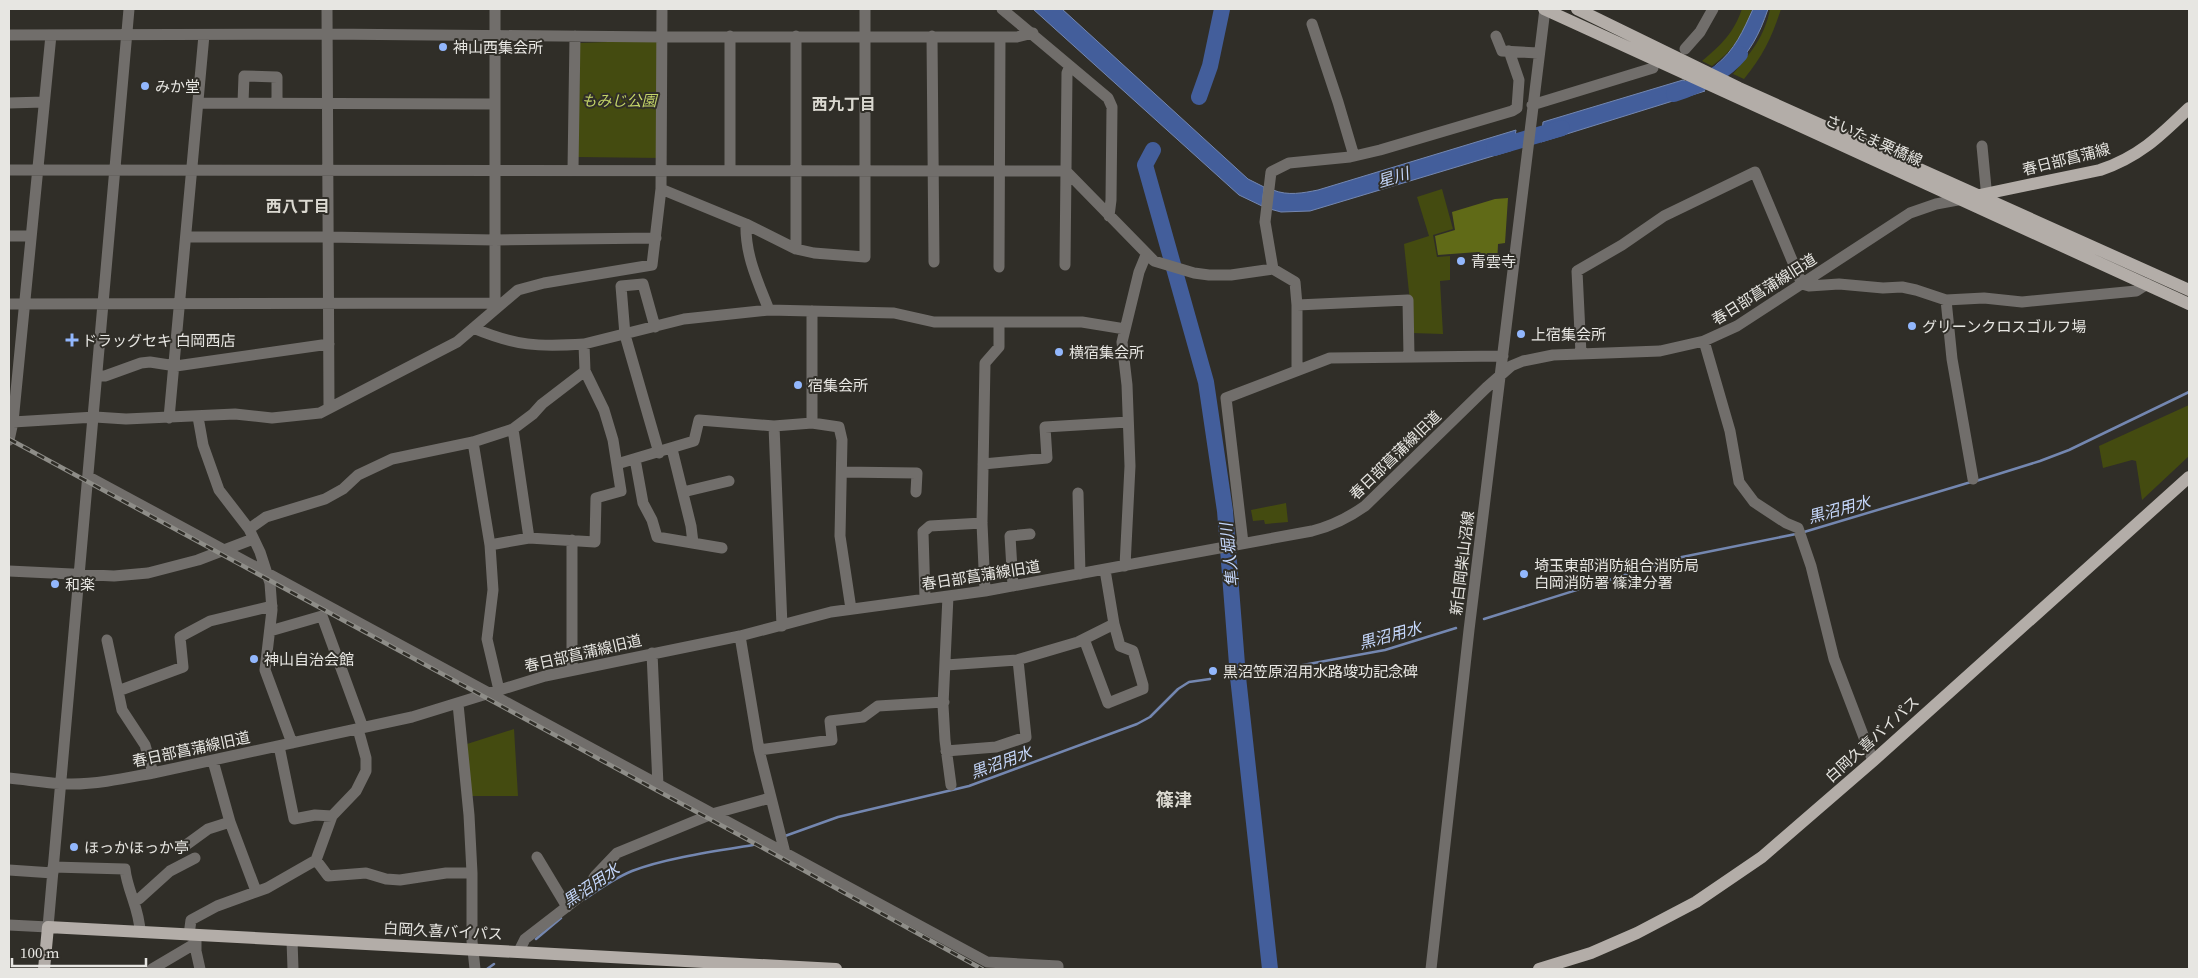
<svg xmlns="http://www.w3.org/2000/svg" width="2198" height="978" font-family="'Source Serif 4','Noto Sans JP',serif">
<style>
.green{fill:#444b10}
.forest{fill:#606a17}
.water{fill:#435e9b;stroke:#7487b0}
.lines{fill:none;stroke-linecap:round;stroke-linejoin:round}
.stream{stroke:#7487b0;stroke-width:2.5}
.river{stroke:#435e9b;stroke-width:16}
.minor{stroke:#716e6b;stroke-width:11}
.major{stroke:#b3ada8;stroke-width:12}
.rail-casing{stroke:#8e8d88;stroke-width:4.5}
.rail{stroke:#302e28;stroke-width:2.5;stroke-dasharray:8;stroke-linecap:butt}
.poi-dot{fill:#92b7fd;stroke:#302e28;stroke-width:2}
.labels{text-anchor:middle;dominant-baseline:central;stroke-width:4;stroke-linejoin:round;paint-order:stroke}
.poi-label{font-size:15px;fill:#e7e6e2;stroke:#302e28;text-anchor:start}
.park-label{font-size:15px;font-style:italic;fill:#c3d368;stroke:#302e28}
.street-label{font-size:15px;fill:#e7e6e2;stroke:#302e28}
.neighbourhood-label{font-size:16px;font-weight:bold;fill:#dbd9d1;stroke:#302e28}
.water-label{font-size:16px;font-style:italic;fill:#c5d7fb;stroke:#302e28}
.quarter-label{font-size:18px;font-weight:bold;fill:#dbd9d1;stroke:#302e28}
</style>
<rect width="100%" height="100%" fill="#302e28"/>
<!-- green -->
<path class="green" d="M1742,9H1752C1746,33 1732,51 1712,66L1702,61C1722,44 1733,34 1742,9Z
M1770,9H1781C1772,37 1763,56 1744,79L1733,74C1750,54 1765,36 1770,9Z
M658,40L662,158L578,157L580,43Z
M1442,189L1453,229L1433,235L1437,257L1450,256V280L1440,281L1443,334L1411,333L1410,302L1404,244L1429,236L1417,197Z
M2189,405V456L2142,500L2136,461L2132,460L2103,468L2099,446Z
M1286,503L1288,522L1265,524L1264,520L1253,521L1251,510Z
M514,729L518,796H471L467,744Z"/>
<!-- forest -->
<path class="forest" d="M1508,198L1505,243L1498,244L1497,266L1480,267L1478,252L1438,255L1435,236L1455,230L1452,212L1495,199Z"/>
<!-- water -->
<path class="water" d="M1033,9H1062L1248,179L1264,187L1262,206L1239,195Z
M1753,9H1768C1759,36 1750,51 1730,73L1715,66C1735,50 1743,31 1753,9Z
M1683,80L1705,91L1541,142L1543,122Z
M1516,130L1513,150L1310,211L1281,212L1270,209L1273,190C1288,196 1303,193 1318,190Z"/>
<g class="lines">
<!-- stream -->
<path class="stream" d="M1976,481L2040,461L2069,450L2189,392
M1804,532L1971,482
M1484,619L1682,557L1796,534
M1270,671L1385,650L1456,628
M785,836L838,817L969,786L1137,724L1150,717L1178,689L1189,682L1210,679
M585,899C599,889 615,878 632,871C665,858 716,851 753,845
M536,939L561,918
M487,969L494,964"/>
<!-- river -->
<path class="river" d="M1674,94C1698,86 1723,74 1740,54
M1199,97L1210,66L1222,9
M1494,148L1562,128
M1153,150L1145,165L1206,382L1225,511L1238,677L1270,969"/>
<!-- minor -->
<path class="minor" d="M327,9L329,407
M1002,9L1108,98L1112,107L1111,200L1109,216
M1312,24L1338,102L1354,156
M9,35L327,34L662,37H1017L1033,33
M730,36V170
M932,36L934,262
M1496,36L1502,51L1538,53
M1685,49L1700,32L1713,9
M9,103L44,102
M198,103L495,104
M243,103L244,76L277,77V103
M1532,105L1653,68
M1982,146L1986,188L1989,194
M573,169L575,36
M9,170L1066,171L1154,261L1194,273L1209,275H1231L1273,269L1295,282L1297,305V370
M661,189L746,224L796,249L814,253L865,257V9
M746,224C745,255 758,282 769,310L894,313L934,322H1082L1125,329
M9,236H31
M187,237H328L495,240L656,238
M796,249V36
M1065,265L1067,73L1070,66
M999,267L1000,37
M1273,269L1265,222L1271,172L1289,163L1350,157L1380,150L1512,111L1517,108L1519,80L1509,51
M1946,300L1952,359L1973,479
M9,304L495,303
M1297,305L1408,300L1409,357
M495,309V9
M655,327L643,284L621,286L625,335L659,453
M473,328C516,346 538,347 584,344
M1704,341L1730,431L1739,482L1754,502L1786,523L1798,528L1811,566L1834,659L1873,761
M1581,354L1577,271L1622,245L1664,216L1755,172L1802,284L1809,286L1839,284L1883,288L1902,287L1916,290L1946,300L1984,298L2022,302L2136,291L2147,284
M97,376H105L141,363L150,362L176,366L329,344
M198,417L203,445L219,490L249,529L260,552L270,583L272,610L265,670L292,743
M169,418L204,35
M9,420L13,422L95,417L126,419L235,414L272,418L320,413L457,342L518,290L544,283L652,265L661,189L662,9
M812,423L839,427L842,440L840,536L851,609
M513,429L529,538
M9,440L13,422L51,35
M473,442L490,545L493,590L487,639L499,690
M672,449L691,526L693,543
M635,459L643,503L652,520L657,537L722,548
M617,464L694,441L699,420L774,426
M983,464L1047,458L1045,427L1128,422
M842,472L917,473L916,492
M89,477L987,962L1058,966V969
M683,492L729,481
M1078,493L1080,574
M249,529L266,517L325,499L343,489L358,475L392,459L473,442L513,429L533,414L542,404L585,371L584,344L684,319L769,310
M572,540V669
M1243,543L1226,398L1330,358L1503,356
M490,545L529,538L595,542L596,498L621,491L613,440L604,410L585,371
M1125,566L1130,466L1127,385L1122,342L1139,272L1146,255
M9,571L114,576L148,573L198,560L253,539
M1013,586L1010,536L1030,534
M985,591L982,523L985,363L999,347V322
M948,596L943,705L945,740L951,785
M925,599L923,532L930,526L982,523
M782,626L774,426L812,423V311
M270,631L322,616L363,728
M740,636L759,750L785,853
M1084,639L1108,703L1143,689V685L1133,651L1120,646L1114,624L1105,570
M107,640L118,691
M652,653L658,785
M946,665L1017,660L1078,642L1114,624
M458,704L469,815L472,873V941L475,969
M279,746L294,819L315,815L332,816
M759,750L832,740L830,721L863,717L878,706L944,702
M946,751L996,747L1026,737L1018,660
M213,761L230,822L256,891
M153,773L145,745L122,710L118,691L183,667L180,637L210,621L272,606
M9,778C30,780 51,784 72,784C99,784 126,778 153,773L412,717L545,676L740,636L831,612L985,591L1312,531C1332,526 1348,518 1365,506L1486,388L1511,366L1523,361L1553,355L1660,351L1704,341L1737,326L1910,213L1936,204L1963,199
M186,845L208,829L230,822
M537,857L567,907
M316,860L332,816L356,791L366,771V758L358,729
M53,867L125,869C127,890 140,910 140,932
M9,870L53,873
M134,901L139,899L170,871L195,858
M9,925L48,927L129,9
M189,935L191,920L217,906L267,888L316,860L328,876L366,873L386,879L400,880L446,873H472
M196,937V951L200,969
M292,940L293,969
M519,951L525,939L582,895L596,875L617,853L712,814L770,798
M152,969L196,943
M1431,969L1469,630L1545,9"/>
<!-- major -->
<path class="major" d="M1544,9L2189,304
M1577,9L1739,88L2189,290
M1975,196L2100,170C2139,157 2160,136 2189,108
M44,969L48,927L836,969
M1539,969L1591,953L1637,933L1696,902L1762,857L1873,761L2189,477"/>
<!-- rail casing -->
<g class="rail-casing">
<path id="rail" d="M9,439L776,855L982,969"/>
</g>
<!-- rail -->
<use href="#rail" class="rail"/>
</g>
<!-- markers -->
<g class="poi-dot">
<circle cx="443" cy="47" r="5"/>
<circle cx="145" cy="86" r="5"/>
<circle cx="1461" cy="261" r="5"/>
<circle cx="1912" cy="326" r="5"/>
<circle cx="1521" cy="334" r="5"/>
<path d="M69.5 332.5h5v5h5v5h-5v5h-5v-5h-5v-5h5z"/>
<circle cx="1059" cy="352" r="5"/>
<circle cx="798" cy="385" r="5"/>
<circle cx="1524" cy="574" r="5"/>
<circle cx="55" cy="584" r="5"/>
<circle cx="254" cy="659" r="5"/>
<circle cx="1213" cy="671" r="5"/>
<circle cx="74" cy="847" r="5"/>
</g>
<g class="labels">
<!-- poi labels -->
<g class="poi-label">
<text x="453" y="47">神山西集会所</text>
<text x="155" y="86">みか堂</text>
<text x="1471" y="261">青雲寺</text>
<text x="1922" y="326">グリーンクロスゴルフ場</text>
<text x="1531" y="334">上宿集会所</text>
<text x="82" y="340">ドラッグセキ 白岡西店</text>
<text x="1069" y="352">横宿集会所</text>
<text x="808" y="385">宿集会所</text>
<text x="1534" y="565">埼玉東部消防組合消防局<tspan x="1534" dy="17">白岡消防署 篠津分署</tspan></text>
<text x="65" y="584">和楽</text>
<text x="264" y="659">神山自治会館</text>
<text x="1223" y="671">黒沼笠原沼用水路竣功記念碑</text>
<text x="84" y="847">ほっかほっか亭</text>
</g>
<!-- park labels -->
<g class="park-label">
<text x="619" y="100">もみじ公園</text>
</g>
<!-- street labels -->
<g class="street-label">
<text transform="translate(1874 140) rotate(24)">さいたま栗橋線</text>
<text transform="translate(2066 159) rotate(-14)">春日部菖蒲線</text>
<text transform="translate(1764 289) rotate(-32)">春日部菖蒲線旧道</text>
<text transform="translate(1395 455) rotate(-44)">春日部菖蒲線旧道</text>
<text transform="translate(1462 563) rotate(-83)">新白岡柴山沼線</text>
<text transform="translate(981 575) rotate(-9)">春日部菖蒲線旧道</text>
<text transform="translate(583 653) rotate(-13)">春日部菖蒲線旧道</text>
<text transform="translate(1872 739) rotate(-42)">白岡久喜バイパス</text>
<text transform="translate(191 749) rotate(-12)">春日部菖蒲線旧道</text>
<text transform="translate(443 931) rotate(3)">白岡久喜バイパス</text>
</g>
<!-- neighbourhood labels -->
<g class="neighbourhood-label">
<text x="844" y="104">西九丁目</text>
<text x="298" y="206">西八丁目</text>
</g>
<!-- water labels -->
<g class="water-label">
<text transform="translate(1393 177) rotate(-17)">星川</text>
<text transform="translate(1839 509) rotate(-15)">黒沼用水</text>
<text transform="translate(1229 555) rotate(-96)">隼人堀川</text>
<text transform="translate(1390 635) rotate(-15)">黒沼用水</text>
<text transform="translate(1001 762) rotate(-20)">黒沼用水</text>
<text transform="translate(591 885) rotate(-34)">黒沼用水</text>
</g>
<!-- quarter labels -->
<g class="quarter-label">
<text x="1174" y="799">篠津</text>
</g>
</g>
<!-- border -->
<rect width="2198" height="978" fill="none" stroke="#e7e6e2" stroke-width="20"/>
<!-- scale -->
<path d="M12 958v8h134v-8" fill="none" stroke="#e7e6e2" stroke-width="2.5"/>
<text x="20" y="958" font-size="15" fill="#e7e6e2" stroke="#302e28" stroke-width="4" paint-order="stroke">100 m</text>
</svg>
